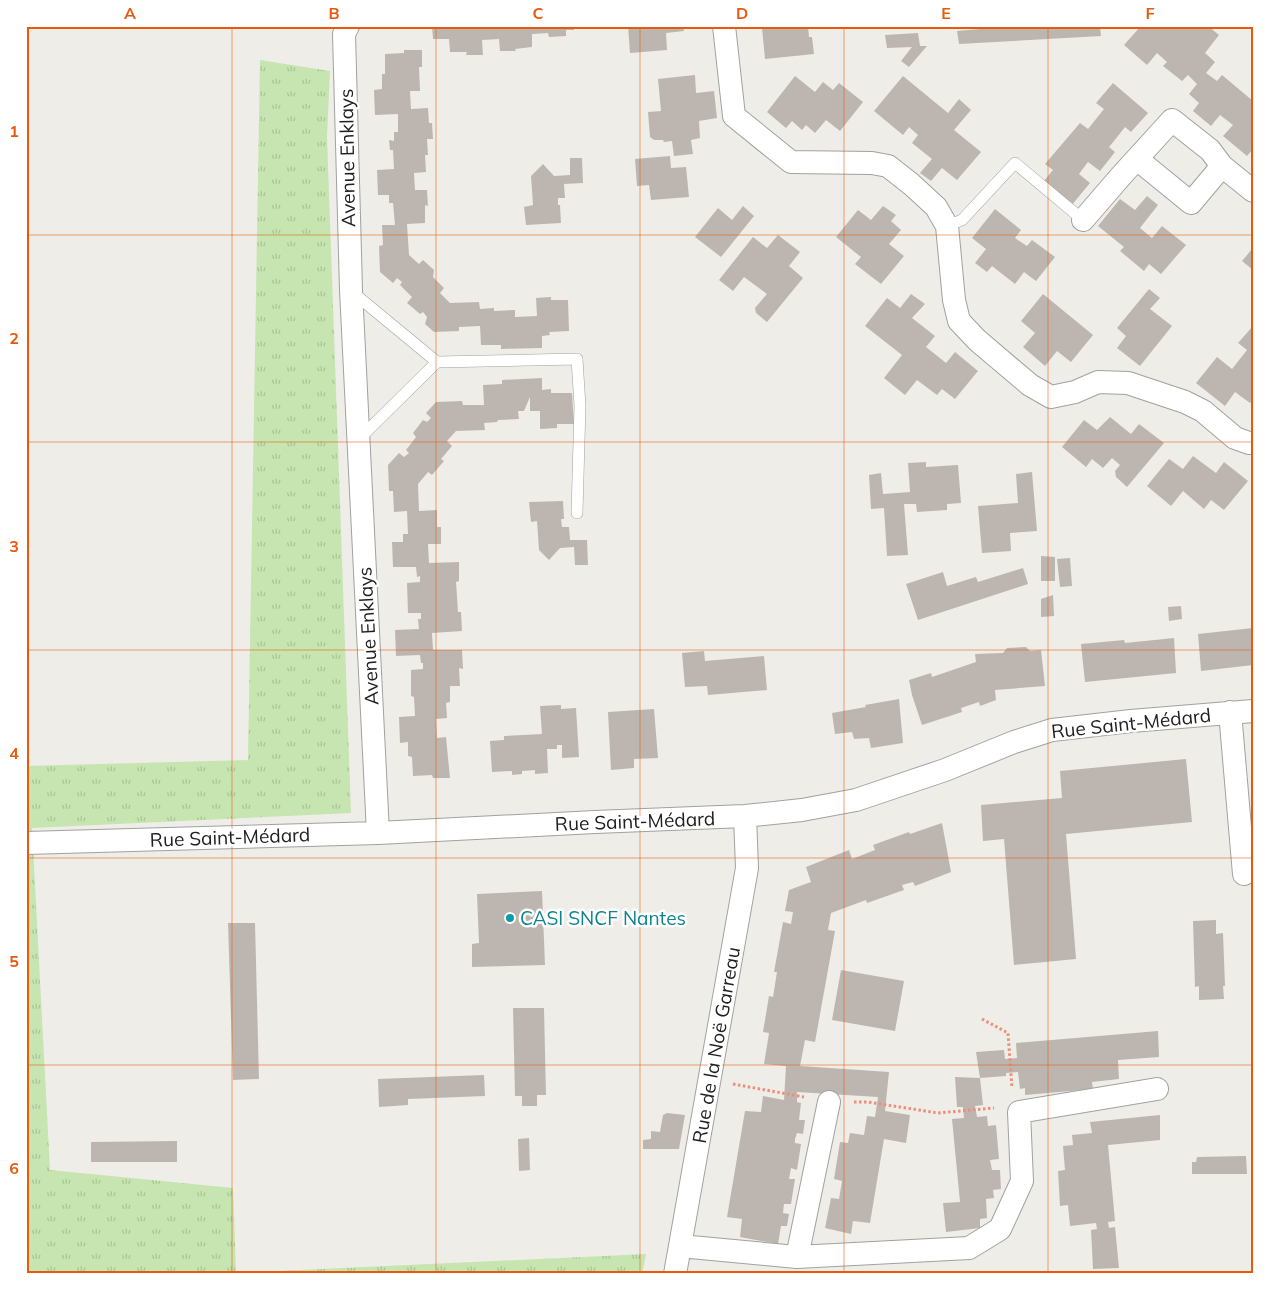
<svg xmlns="http://www.w3.org/2000/svg" width="1279" height="1300" font-family="Mulish,sans-serif">
<style>
.grass{fill:url(#grass-tufts)}
.building{fill:#bdb6b0}
.lines{fill:none;stroke-linecap:round;stroke-linejoin:round}
.lane-casing{stroke:#a1a1a1;stroke-width:12}
.street-casing{stroke:#a1a1a1;stroke-width:24}
.path{stroke:#ef8e78;stroke-width:3;stroke-dasharray:2.5 2.5;stroke-linecap:butt}
.lane{stroke:#fff;stroke-width:11}
.street{stroke:#fff;stroke-width:22}
.grid{fill:none;stroke:#e8590c;stroke-width:1;stroke-opacity:0.55}
.culture-dot{fill:#0f9aa8;stroke:#fff;stroke-width:2}
.labels{text-anchor:middle;dominant-baseline:central;stroke-width:5;stroke-linejoin:round;paint-order:stroke}
.street-label{font-size:19px;fill:#202020;stroke:#fff}
.culture-label{font-size:19px;fill:#0d838f;stroke:#fff;text-anchor:start}
.neatline{fill:none;stroke:#e8590c;stroke-width:2}
.grid-label{font-size:16px;text-anchor:middle;font-weight:bold;fill:#e8590c}
</style>
<defs>
<pattern id="grass-tufts" width="24" height="20" patternUnits="userSpaceOnUse" patternTransform="scale(1.25)"><rect width="24" height="20" fill="#c6e5b1"/><path d="M3 7l-1-3M5 7V3M7 7l1-3M15 17l-1-3M17 17v-4M19 17l1-3" fill="none" stroke="#aac498"/></pattern>
</defs>
<rect width="100%" height="100%" fill="#efede7"/>
<!-- grass -->
<path class="grass" d="M260,60L330,71L327,137L351,813L32,828L50,1170L233,1188L236,1273L646,1254L642,1274H26V766L248,760Z"/>
<!-- building -->
<path class="building" d="M432,26H574V30H566V36L549,37L548,33L532,34V47L515,49L516,51H500L499,39L482,40L483,55H466L467,52H450L449,39H433Z
M628,26H683L684,31L666,33L667,50L630,53Z
M776,26H808L809,37H812L814,54L765,59L762,28Z
M1015,26H1100L1101,36L959,44L957,31Z
M1141,26H1208L1219,35L1205,53L1215,62L1206,73L1217,81L1222,75L1253,101V149L1247,156L1223,136L1233,125L1220,115L1211,126L1193,111L1199,103L1189,94L1197,84L1188,75L1182,81L1163,66L1167,62L1157,53L1147,65L1124,45Z
M918,33L920,46H927L909,67L901,61L912,47L887,48L885,35Z
M404,50H422V67H419L420,91H410L411,109L428,108L429,123H432L433,139H427L428,155H425L426,172L414,173L415,190H427L428,206L425,205V223L407,224L409,255L419,264L423,260L434,270L433,277L444,288L440,293L450,303L479,302L480,309L494,308V311L515,310V317L537,316L536,298L551,297V300H568L569,331L549,332L550,335L542,336V348L501,349V345H481L480,326L459,327V331L434,332L425,324L427,317L423,312L420,314L407,303L412,297L400,285L402,282L397,278L393,283L380,272L379,246L383,245L382,225H395L393,203H389V195H378L377,170L394,169L393,150H390L389,140L394,141V132H398V114L375,115L374,90L382,89V74H385V54L404,53Z
M695,75L696,93L714,91L717,118L699,121L700,138L691,140L693,154L674,156L672,141L664,142L663,140H654L650,137L648,112L661,111L658,79Z
M795,76L815,92L823,82L833,90L839,83L863,102L840,131L826,120L815,133L806,125L802,130L792,121L786,128L767,112Z
M903,76L948,113L959,99L971,110L954,130L981,152L957,180L942,168L931,181L920,173L932,159L912,143L918,135L909,127L903,135L874,111Z
M1113,83L1148,113L1131,132L1125,127L1118,136L1109,147L1115,152L1100,171L1088,162L1079,174L1090,183L1071,206L1043,182L1053,170L1045,164L1080,123L1088,129L1104,109L1096,103Z
M670,156L671,168L686,167L689,197L651,200L649,185L637,186L635,159Z
M570,158H582L583,183L564,184L565,198H558V205H560L561,223L526,225L524,207L533,205L531,176L543,164L554,176L570,175Z
M1147,196L1158,205L1140,228L1152,238L1162,226L1186,245L1161,274L1149,264L1144,271L1120,251L1124,247L1098,226L1120,199L1135,210Z
M743,206L754,216L721,257L695,237L718,208L732,220Z
M883,206L896,215L891,221L901,230L889,244L904,256L881,284L855,264L861,257L836,237L858,210L871,220Z
M995,209L1021,230L1015,238L1027,246L1032,240L1055,257L1036,281L1024,272L1015,284L992,266L987,272L975,263L986,249L972,238Z
M778,235L800,252L789,266L803,278L767,322L756,313L755,308L767,294L744,277L733,291L719,280L753,237L767,248Z
M1253,248V270L1242,261Z
M1149,289L1160,298L1150,309L1172,326L1140,366L1117,348L1126,336L1117,328Z
M911,294L925,304L912,318L935,336L926,347L946,363L955,352L978,371L955,399L942,389L937,395L917,380L905,395L884,378L902,355L865,326L887,298L900,308Z
M1043,294L1093,335L1071,362L1057,351L1045,366L1023,347L1035,333L1021,321Z
M1253,326V399L1250,403L1235,392L1225,406L1196,383L1217,357L1232,369L1247,350L1238,343Z
M542,378V390L551,389V393H572L574,424H557V428L540,429V411H530V397L524,411H518L519,419L498,420L497,422L484,423L485,430L456,431L447,441L452,446L441,459L444,461L432,475L428,472L418,484L419,511L437,510V527H441V544H428L429,563L459,562V581L456,582L458,612H461L462,631L432,633L433,650H462L463,669L459,668L460,686H450V702L446,703L447,718L436,719L437,738L446,737L450,778H433L432,775L413,776L412,757L408,756V742L400,743L399,717L415,716L414,697L411,696V670L423,669V663H421L420,655L396,656L395,630L419,629L418,619H421V613H408L407,583L420,582V576L417,577L416,567H393L392,542H403V534H408L407,511L394,512L393,491H389L388,465L399,453L404,457L409,453L406,450L416,437L413,433L423,420L427,422L431,418L426,413L436,402L462,401L463,405H484L483,385L502,384V380Z
M1110,417L1131,434L1139,424L1164,443L1127,487L1116,477L1115,471L1120,465L1112,458L1103,468L1092,459L1086,467L1062,447L1084,420L1097,430Z
M1193,456L1216,473L1224,462L1248,481L1224,510L1211,500L1204,509L1183,491L1171,506L1147,486L1169,459L1183,469Z
M926,462V467L958,465L961,503L947,504V510L917,512L916,504H904L908,555L887,556L884,508L871,509L869,475L881,473L883,494L910,492L908,463Z
M1032,472L1037,531L1010,533L1011,551L982,553L978,506L1018,503L1016,474Z
M563,501L564,519H561L562,527H569L570,540H587L588,565H575L574,547L560,548L549,560L539,550L537,521L531,522L529,502Z
M1041,556L1055,557V581H1041Z
M1070,558L1072,586L1060,587L1057,559Z
M1023,568L1028,584L918,620L906,584L943,572L947,586L976,577L978,582Z
M1053,595L1054,616L1041,617V599Z
M1181,606L1182,619L1169,621L1168,607Z
M1253,628V665L1201,671L1198,634Z
M1174,638L1176,673L1085,682L1081,644L1124,640L1125,643Z
M1026,647L1030,651L1041,650L1045,686L995,690L996,700L980,706L979,702L961,708L962,712L922,725L912,695L909,680L931,673L932,677L976,662L975,654L1003,653L1007,648Z
M704,651L705,661L764,656L767,690L708,695L707,686L685,687L682,653Z
M899,699L903,743L871,748L869,738L854,739L852,732L835,734L832,713L866,707L865,705Z
M561,705V709L576,708L579,757L562,758V745H557V749H547L548,773L535,774V770L522,771V774L512,775V771L492,772L490,741L504,740V736L542,734L540,706Z
M654,709L658,758L634,759V768L611,770L608,712Z
M1186,759L1192,822L1066,834L1076,959L1014,965L1004,839L983,841L981,805L1062,798L1060,771Z
M942,823L951,872L915,886L913,882L902,885L904,890L867,903L866,900L831,913L828,930L835,931L815,1042L805,1040L800,1066L889,1072L885,1111L910,1115L906,1143L884,1139L870,1223L853,1221L851,1234L825,1228L831,1198L839,1199L842,1181L834,1179L840,1142L848,1143L850,1133L864,1135L867,1116L875,1117L878,1097L797,1092V1102L801,1103L799,1120H805L803,1134L797,1133L795,1139V1143L801,1144L797,1170L791,1168L789,1179H795L791,1204H784L783,1213L789,1214L787,1226H781L778,1244L740,1237L742,1219L727,1217L745,1111L761,1112L763,1096L784,1100L786,1066L764,1064L769,1033L763,1032L769,996L773,997L777,972H774L783,922L791,924L793,912L785,911L789,890L811,882L806,867L849,850L852,859L875,850L873,845L909,832L910,834Z
M542,891L545,965L472,967V944L479,943L477,894Z
M1216,920V934L1223,933L1225,986H1223L1224,999L1199,1000V986L1195,987L1193,921Z
M228,923H255L259,1079L233,1080Z
M841,970L904,981L895,1031L832,1020Z
M513,1008H544L546,1095H537V1106H522V1096H515Z
M1158,1031L1159,1057L1118,1060L1119,1079L1092,1082L1093,1089L1025,1095V1088L1020,1089L1018,1072L1006,1073V1076L980,1078L976,1052L1004,1050L1005,1059L1017,1058L1016,1043Z
M484,1075L485,1096L408,1099V1105L379,1107L378,1079Z
M955,1077L980,1078L983,1105L975,1106L977,1117L987,1116L988,1126L996,1125L999,1159L990,1160L992,1170H1000L1001,1189L993,1190L994,1198L986,1199L987,1218L980,1219V1228L946,1232L943,1203L960,1202L952,1119L964,1118L963,1107H957Z
M667,1113L685,1115L679,1149H643V1140L651,1139V1131L660,1132L663,1115Z
M1160,1115V1140L1108,1145L1115,1221L1108,1222L1109,1228L1115,1227L1119,1268L1093,1269L1091,1230L1097,1229L1096,1223L1070,1226L1068,1205L1060,1206L1058,1171L1065,1170L1063,1146L1073,1145L1072,1135L1092,1133L1090,1122Z
M529,1138L530,1170L519,1171L518,1139Z
M177,1141V1162H91V1142Z
M1246,1156L1247,1174H1192V1162H1196L1197,1157Z"/>
<g class="lines">
<!-- lane casing -->
<g class="lane-casing">
<path id="lane" d="M947,226L962,220L1015,163L1083,220
M351,291L437,362
M360,438L437,362L577,359L580,406L577,513"/>
</g>
<!-- street casing -->
<g class="street-casing">
<path id="street" d="M348,26L344,34L351,290L378,833
M724,26L734,116L791,162L872,163L888,166L911,184L936,207L947,226L954,300L959,321L977,340L1030,385L1051,397L1075,392L1098,382L1128,383L1185,402L1203,411L1235,438L1249,443H1253
M1222,166L1253,191
M1083,220L1121,176L1172,120L1210,150L1222,166L1191,203L1137,159
M1230,712L1244,874
M26,843L378,833L595,822L745,816L802,810L856,800L945,770L1014,742L1052,730L1131,721L1253,711
M680,1246L797,1257L969,1248L1000,1229L1022,1181L1019,1112L1157,1089
M797,1257L829,1102
M675,1274L747,868L745,816"/>
</g>
<!-- path -->
<path class="path" d="M982,1019L1008,1033L1012,1088
M733,1084L804,1097
M854,1102H868L938,1113L994,1108"/>
<!-- lane -->
<use href="#lane" class="lane"/>
<!-- street -->
<use href="#street" class="street"/>
</g>
<!-- grid -->
<path class="grid" d="M232,26V1274M436,26V1274M640,26V1274M844,26V1274M1048,26V1274M26,235H1253M26,442H1253M26,650H1253M26,858H1253M26,1065H1253"/>
<!-- markers -->
<circle class="culture-dot" cx="510" cy="918" r="5"/>
<g class="labels">
<!-- street labels -->
<g class="street-label">
<text transform="translate(347 158) rotate(-91)">Avenue Enklays</text>
<text transform="translate(368 636) rotate(-93)">Avenue Enklays</text>
<text transform="translate(1131 723) rotate(-6)">Rue Saint-Médard</text>
<text transform="translate(635 821) rotate(-2)">Rue Saint-Médard</text>
<text transform="translate(230 837) rotate(-2)">Rue Saint-Médard</text>
<text transform="translate(716 1045) rotate(-80)">Rue de la Noë Garreau</text>
</g>
<!-- culture labels -->
<g class="culture-label">
<text x="520" y="918">CASI SNCF Nantes</text>
</g>
</g>
<!-- border -->
<rect width="1279" height="1300" fill="none" stroke="#ffffff" stroke-width="55"/>
<rect x="28" y="28" width="1224" height="1244" class="neatline"/>
<g class="grid-label">
<text x="130" y="19">A</text>
<text x="334" y="19">B</text>
<text x="538" y="19">C</text>
<text x="742" y="19">D</text>
<text x="946" y="19">E</text>
<text x="1150" y="19">F</text>
<text x="14" y="137">1</text>
<text x="14" y="344">2</text>
<text x="14" y="552">3</text>
<text x="14" y="759">4</text>
<text x="14" y="967">5</text>
<text x="14" y="1174">6</text>
</g>
</svg>
